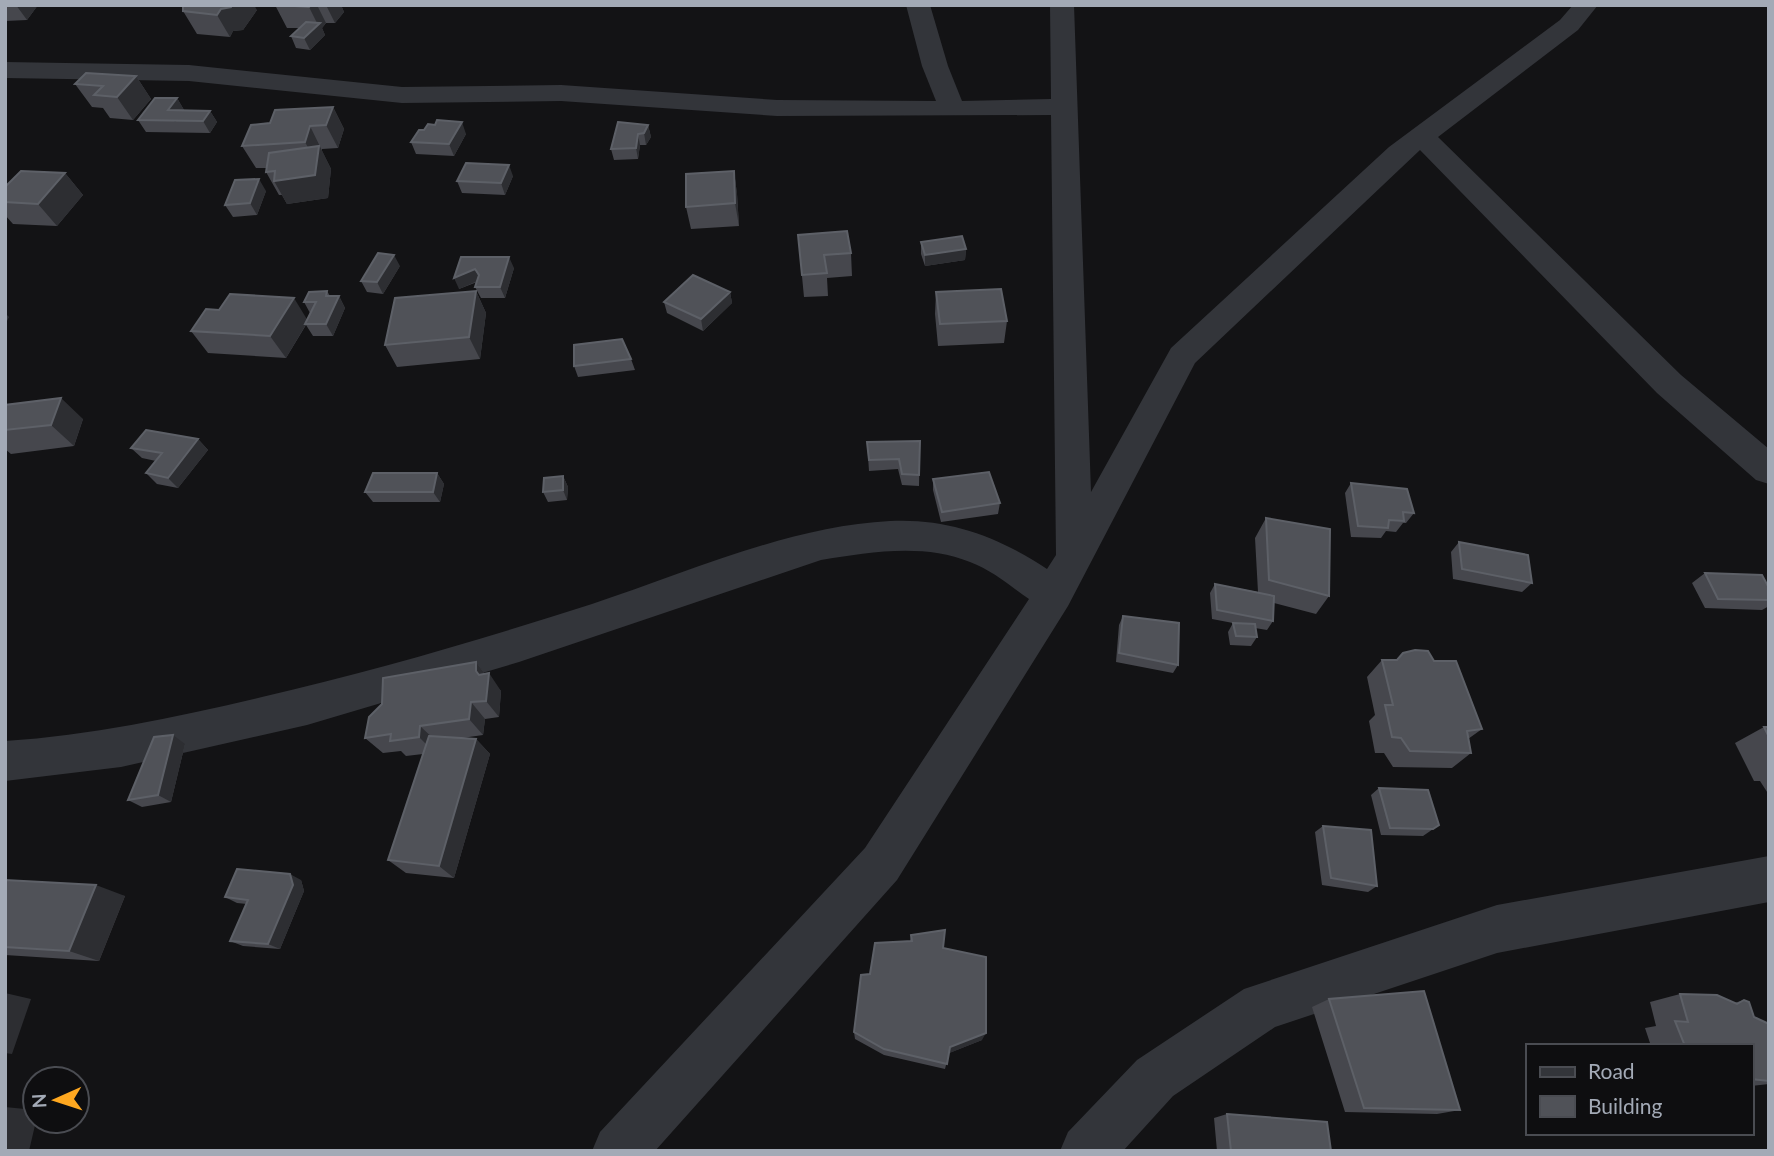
<svg xmlns="http://www.w3.org/2000/svg" width="1774" height="1156" font-family="Lato,sans-serif">
<style>
.lines{fill:none;stroke-linecap:round;stroke-linejoin:round}
.street{fill:#33353a;fill-rule:evenodd}
.wall{fill:#46474d}
.shaded-wall{fill:#2d2e32}
.building{fill:#505258;stroke:#5d6067;stroke-width:2}
</style>
<rect width="100%" height="100%" fill="#131315"/>
<g class="lines">
<!-- street -->
<path class="street" d="M906,5H930L948,66L962,101L1051,99L1050,5H1074L1091,492L1171,348L1389,147L1560,20L1573,5H1598L1578,30L1438,137L1681,375L1769,449V484L1756,480L1657,393L1420,150L1195,363L1068,606L897,880L655,1151H592L600,1132L865,848L1029,599C1010,586 992,570 970,562C924,543 869,552 821,560L519,662L307,725L121,767L5,781V741C92,735 177,717 262,697C374,671 483,639 592,604C687,573 789,526 890,521C949,518 999,537 1047,569L1056,555L1051,115L777,116L561,101L402,103L189,81L5,78V62L189,65L402,87L561,85L777,100L936,101L922,66Z
M1769,856V902L1497,953L1275,1027L1173,1096L1123,1151H1060L1068,1132L1137,1060L1244,989L1497,905Z"/>
</g>
<!-- wall -->
<path class="wall" d="M5,5H38L27,20L5,21Z
M275,5H341L344,12L335,23H326L322,28L325,35L310,50L296,48L291,36L299,28H287Z
M257,10L243,30L233,31L230,37L197,34L183,11Z
M136,76L151,99L133,120L110,118L103,108L92,107L75,84Z
M177,98L184,110L210,111L217,122L210,133L146,132L138,120Z
M333,107L344,129L338,148L322,149V151L331,169L328,198L287,204L282,195H279L266,172L267,168H256L242,146L270,123Z
M435,125L466,134L454,156L416,154L411,142L424,130Z
M648,125L651,137L646,145H640L638,159L614,160L611,149Z
M734,171L737,194L739,226L691,229L686,207Z
M65,173L83,195L57,226L13,224L5,215V187Z
M513,176L505,195L462,193L457,181Z
M266,191L257,215L233,217L225,205Z
M798,235L851,253L852,276L827,278L828,296L804,297Z
M921,242L966,249L965,260L925,266L921,254Z
M461,257L514,268L505,298H481L475,287L477,282L459,289Z
M400,266L383,294L367,292L361,281Z
M327,291L330,296H339L345,308L333,336H313L306,325L286,358L208,353L191,331L307,319L310,313L304,302Z
M476,291L486,313L480,359L397,367L385,345Z
M730,292L732,303L703,331L667,313L664,302Z
M936,292L1007,321L1004,343L938,346L935,314Z
M631,359L635,370L578,377L574,366Z
M5,405L83,419L74,446L11,454L5,449Z
M198,439L208,450L178,488L157,484L146,473L156,461L142,458L131,448Z
M920,441L919,486L902,485L898,469L869,471L867,442Z
M437,473L444,484L440,502H373L365,492Z
M563,476L568,487L567,500L548,502L543,492Z
M933,479L1000,503L998,514L941,522L933,490Z
M1351,483L1414,513L1406,523H1403L1396,532L1386,531L1381,538L1351,537L1345,493Z
M1266,518L1329,596L1316,614L1274,603L1273,621L1267,630L1255,628L1257,637L1251,646L1230,645L1228,632L1233,623L1212,619L1210,593L1215,584L1258,592L1255,538Z
M1459,542L1532,583L1522,592L1453,579L1451,552Z
M1705,573L1769,588V606L1762,610L1705,608L1692,583Z
M1123,616L1178,665L1173,673L1116,662L1119,625Z
M1403,653L1434,661L1482,729L1468,739L1471,753L1452,768L1393,767L1384,753H1375L1369,721L1375,715L1367,677L1382,660H1396Z
M476,662L485,674L501,691L499,717L485,719L483,735L462,738L476,739L490,754L454,878L406,873L388,860L423,754L406,756L401,751L383,753L365,738Z
M1764,727H1769V795L1760,781H1754L1735,743Z
M185,744L171,802L142,807L128,800Z
M1379,788L1439,825L1423,836L1381,835L1371,795Z
M1323,826L1377,886L1368,892L1322,885L1315,832Z
M5,880L125,896L99,961L5,955Z
M301,880L304,891L280,949L243,946L230,941L247,904L237,903L225,897Z
M911,935L943,948L982,1040L949,1053L945,1069L884,1055L855,1039L854,1032L870,974L910,941Z
M1680,994L1734,1003L1744,1000L1754,1017L1769,1024V1084L1751,1086V1046H1651L1645,1028L1656,1026L1650,1002Z
M1329,999L1460,1110L1437,1114L1345,1112L1312,1007Z
M1227,1114L1331,1151H1217L1214,1118Z"/>
<!-- shaded-wall -->
<path class="shaded-wall" d="M16,5H38L27,20Z
M232,5H254L257,10L243,30L233,31L230,37L217,15L221,9Z
M311,5H317L326,23L322,28L325,35L310,50L304,38L318,25L309,7Z
M326,5H341L344,12L335,23Z
M136,76L151,99L133,120L117,97Z
M177,98L184,110L175,122L168,110Z
M333,107L344,129L338,148L326,125Z
M210,111L217,122L210,133L203,121Z
M462,122L466,134L454,156L449,144Z
M648,125L651,137L646,145L644,133Z
M310,126L331,169L328,198L287,204L274,181L317,164L305,142Z
M638,134L640,145L638,159L636,148Z
M509,165L513,176L505,195L501,183Z
M734,171L737,194L739,226L735,203Z
M65,173L83,195L57,226L38,204Z
M259,179L266,191L257,215L250,203Z
M966,249L965,260L925,266V255Z
M394,255L400,266L383,294L377,282Z
M509,257L514,268L505,298L500,287Z
M475,269L480,280L459,289L454,278Z
M476,291L486,313L480,359L469,337Z
M730,292L732,303L703,331L701,319Z
M339,296L345,308L333,336L326,324Z
M294,298L308,321L286,358L270,336Z
M5,313L9,317L5,325Z
M61,398L83,419L74,446L51,425Z
M198,439L208,450L178,488L168,478Z
M437,473L444,484L440,502L433,492Z
M563,476L568,487L567,500L563,490Z
M476,662L488,678L489,673L501,691L499,717L486,701L476,671Z
M471,702L485,719L483,735L469,719Z
M420,726L436,741L434,752L419,737Z
M173,735L185,744L171,802L158,795Z
M476,739L490,754L454,878L439,866Z
M290,874L301,880L304,891L280,949L268,944Z
M96,885L125,896L99,961L69,951Z
M5,993L31,999L12,1054L5,1053Z
M986,1033L982,1040L947,1054L950,1047Z
M5,1107L35,1110V1121H36L29,1151H5Z"/>
<!-- building -->
<path class="building" d="M183,5H232L231,7L221,9L217,15L183,11Z
M280,5H311L309,7Z
M306,22L320,23L304,38L291,36Z
M86,73L136,76L117,97L94,95L103,86L75,84Z
M155,98H177L168,110L210,111L203,121L138,120Z
M333,107L326,125L310,126L305,142L242,146L251,125L270,123L275,110Z
M437,120L462,122L449,144L411,142L419,130H424L428,124L435,125Z
M618,122L648,125L644,133L638,134L636,148L611,149Z
M319,146L315,175L274,181L275,171L266,172L269,153Z
M466,163L509,165L501,183L457,181Z
M21,171L65,173L38,204L5,202V187Z
M734,171L735,203L686,207V174Z
M259,179L250,203L225,205L235,180Z
M847,231L851,253L824,255L827,273L802,275L798,235Z
M962,236L966,249L925,255L921,242Z
M378,253L394,255L377,282L361,281Z
M461,257H509L500,287H475L479,275L475,269L454,278Z
M693,275L730,292L701,319L664,302Z
M1001,289L1007,321L940,324L936,292Z
M327,291L326,296H339L326,324H305L316,302H304L309,292Z
M476,291L469,337L385,345L395,298Z
M230,294L294,298L270,336L191,331L206,309L219,310Z
M622,339L631,359L574,366V345Z
M61,398L51,425L5,430V405Z
M146,430L198,439L168,478L146,473L162,453L131,448Z
M920,441L919,475L902,474L899,459L869,460L867,442Z
M989,472L1000,503L942,512L933,479Z
M373,473H437L433,492H365Z
M563,476V490L543,492L544,478Z
M1351,483L1407,489L1414,513L1403,512L1404,521L1389,520L1388,528L1358,526Z
M1266,518L1330,529L1329,596L1269,580Z
M1459,542L1528,555L1532,583L1462,569Z
M1705,573L1762,575L1769,588V600L1718,599Z
M1215,584L1274,596L1273,621L1217,610Z
M1123,616L1179,623L1178,665L1119,653Z
M1233,623L1255,624L1257,637L1236,636Z
M1415,650L1428,651L1434,661H1456L1482,729L1467,731L1471,753L1410,751L1401,738L1392,737L1385,705H1393L1382,660H1397L1403,653Z
M476,662V671L479,675L489,673L486,701L471,702L469,719L420,726L419,737L390,741L391,734L365,738L369,717L382,704L383,678Z
M1764,727H1769V737Z
M173,735L158,795L128,800L154,737Z
M429,736L476,739L439,866L388,860Z
M1379,788L1428,790L1439,825L1433,829L1390,828Z
M1323,826L1371,830L1377,886L1331,878Z
M237,869L290,874L293,885L268,944L230,941L248,900L225,897Z
M5,880L96,885L69,951L5,947Z
M945,930L943,948L986,957V1033L950,1047L947,1064L884,1049L854,1032L861,975L870,974L875,943L912,941L911,935Z
M1424,991L1460,1110L1364,1108L1329,999Z
M1680,994L1717,995L1737,1004L1744,1000L1749,1002L1754,1017L1769,1024V1081L1751,1079V1046H1685L1675,1021L1688,1022Z
M1227,1114L1327,1122L1331,1151H1231Z"/>
<!-- border -->
<rect width="1774" height="1156" fill="none" stroke="#a3aab6" stroke-width="14"/>
<!-- legend -->
<rect x="1526" y="1044" width="228" height="91" fill="#0e0e10" stroke="#4a4c52" stroke-width="2"/>
<rect x="1540" y="1067" width="35" height="10" fill="#33353a" stroke="#4a4c52" stroke-width="2"/>
<text x="1588" y="1079" font-size="21" fill="#a3aab6">Road</text>
<rect x="1540" y="1096" width="35" height="21" fill="#505258" stroke="#4a4c52" stroke-width="2"/>
<text x="1588" y="1114" font-size="21" fill="#a3aab6">Building</text>
<!-- north arrow -->
<g transform="translate(56 1100) rotate(267)"><circle r="33" fill="#0e0e10" stroke="#4a4c52" stroke-width="2"/>
<path d="M0-5L12 26L0 18L-12 26Z" fill="#ffa820"/>
<text y="-10" font-size="19" font-weight="bold" text-anchor="middle" fill="#a3aab6">N</text>
</g>
</svg>
